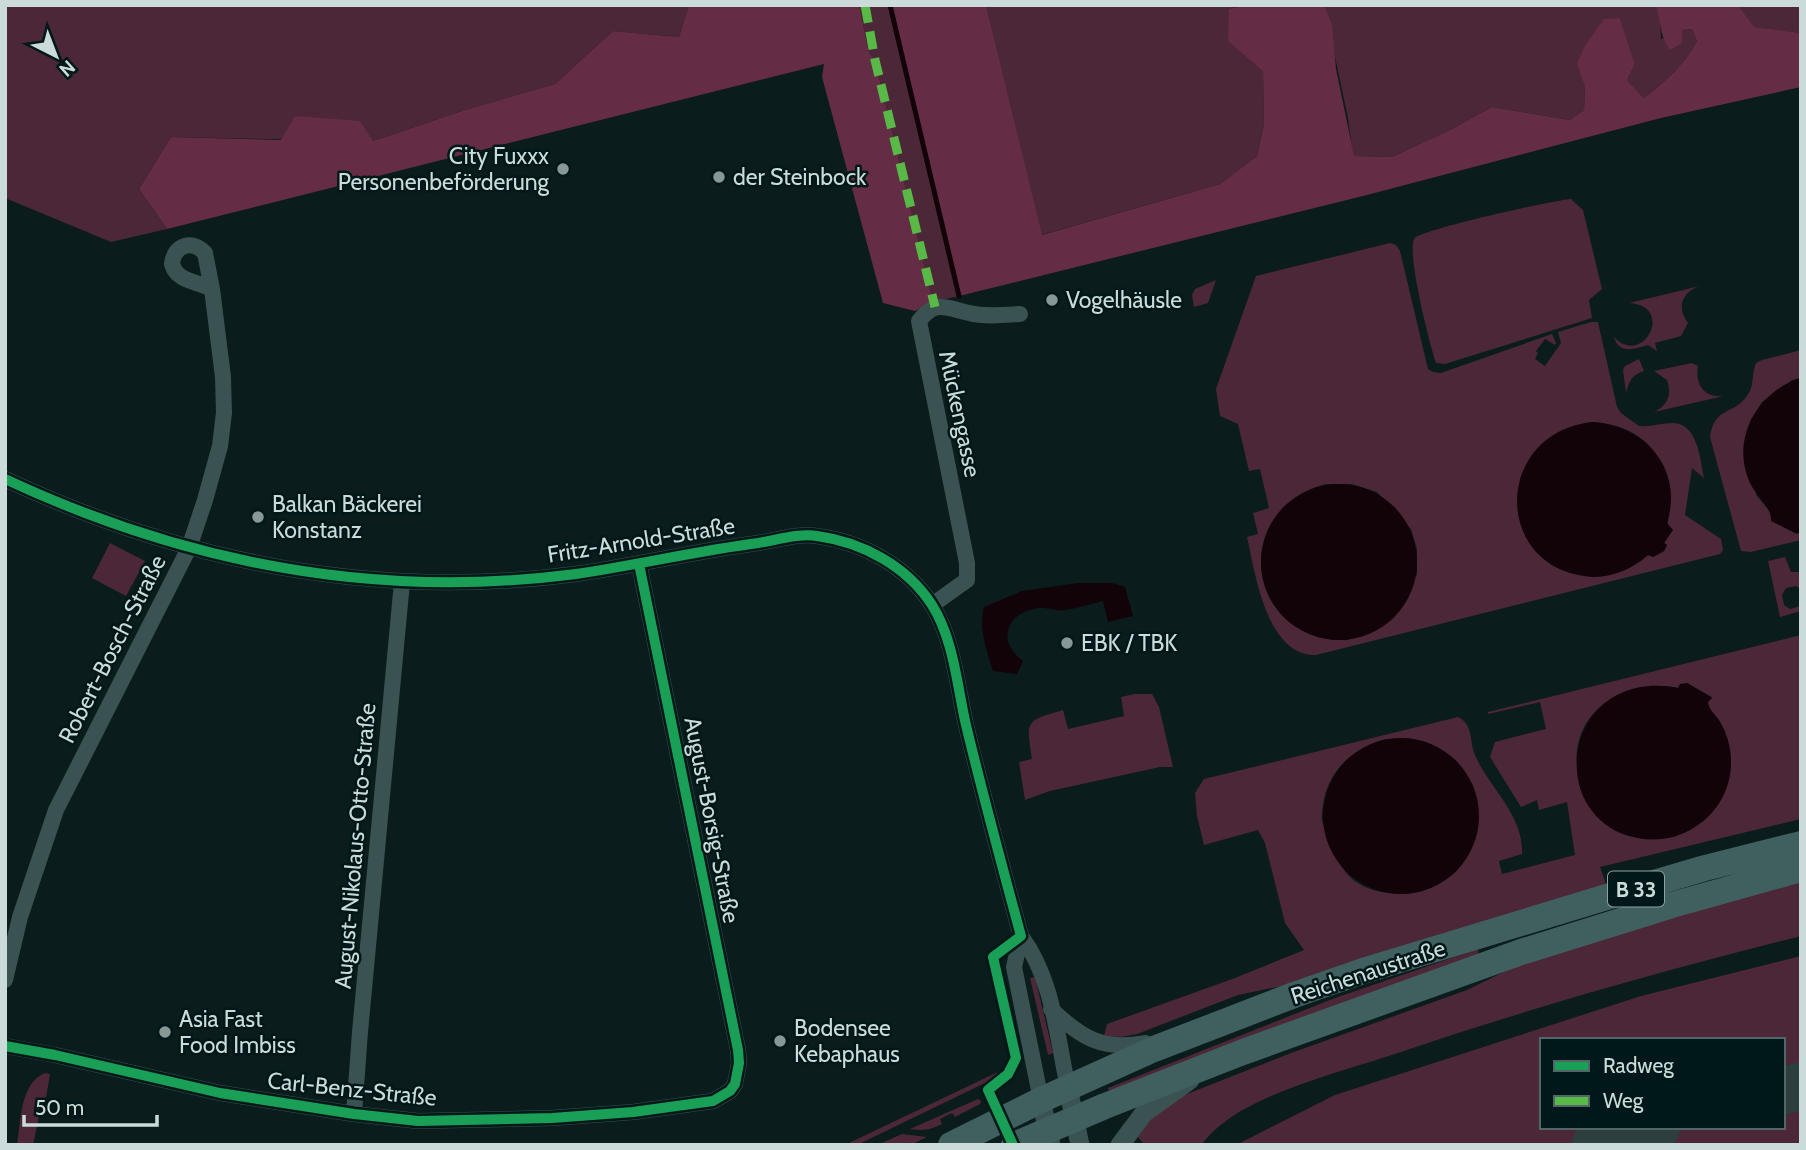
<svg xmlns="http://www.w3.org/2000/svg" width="1806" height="1150" font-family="Cabin,sans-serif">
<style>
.green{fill:#4c2737;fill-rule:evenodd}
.forest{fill:#652c46}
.water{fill:#120308}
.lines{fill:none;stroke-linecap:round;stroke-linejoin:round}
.stream{stroke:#120308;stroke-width:5}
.taxiway{stroke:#2c3e3e;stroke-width:47}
.minor{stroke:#3a5252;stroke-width:16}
.tertiary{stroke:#3a5252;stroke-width:19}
.primary{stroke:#405f5f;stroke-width:26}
.quiet{stroke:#58b947;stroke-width:9;stroke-dasharray:18 9;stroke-linecap:butt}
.cycleway-casing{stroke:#001819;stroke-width:15}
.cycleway{stroke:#1a9f57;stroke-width:10}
.poi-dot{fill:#889898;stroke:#001819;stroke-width:2.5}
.labels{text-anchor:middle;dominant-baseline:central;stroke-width:5;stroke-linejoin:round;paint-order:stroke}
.shield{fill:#001819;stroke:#8ea0a0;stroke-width:2}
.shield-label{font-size:21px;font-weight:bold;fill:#cbdbda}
.poi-label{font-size:23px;fill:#cbdbda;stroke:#001819;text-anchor:start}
.street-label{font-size:23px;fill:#cbdbda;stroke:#001819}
</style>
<rect width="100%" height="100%" fill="#0b1c1c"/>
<!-- green -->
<path class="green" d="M5,5H689L679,37L613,31L555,84L465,110L373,141L171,137L139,189L167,229L111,242L5,198Z
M859,5H890L959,296L933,302L875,60L869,53Z
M986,5H1248L1230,9L1263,71L1264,124L1257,156L1220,184L1041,235Z
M1324,5H1655L1660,16L1661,39L1682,30L1692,29L1697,41C1684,65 1666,81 1644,98L1627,80L1635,64L1620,18L1584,47L1578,64L1585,87L1584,110L1570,120L1492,107L1450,130L1392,157L1353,156L1348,118Z
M1738,5H1801V33L1753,27Z
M1571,199L1583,210L1602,289L1589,300L1592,318L1445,364L1436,363C1430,346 1405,248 1415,238C1422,230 1553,200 1571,199Z
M1390,243L1396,245L1400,251L1428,369L1433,372L1441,373L1552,334L1556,343L1555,345L1545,339L1536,351L1538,353L1535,359L1545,366L1561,343L1558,332L1591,322H1598L1617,407L1621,413L1639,426C1651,427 1661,423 1673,423C1698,424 1700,459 1704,478L1692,468L1685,515L1721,539L1723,550L1720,554L1316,655C1267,657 1255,573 1247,537L1258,534L1253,513L1269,508L1260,469L1249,471L1238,424L1220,416L1216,389L1256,276ZM1592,422C1663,426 1679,484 1664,543L1667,545L1664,551L1653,557L1648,555C1621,580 1582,581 1550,564L1520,479C1530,449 1562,426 1592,422ZM1325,484H1352L1377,492L1411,529L1417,549V575L1348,640C1247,643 1227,512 1325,484Z
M1216,280L1208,303L1194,307L1192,295L1195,289Z
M1700,286C1682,292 1676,307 1688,323L1681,336L1655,343L1657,351L1648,345C1635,349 1619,355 1614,337C1643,368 1676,306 1629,303Z
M1801,350V378L1792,380L1762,402L1750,421L1756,495L1771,513L1798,534L1801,530V540L1751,552L1741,551L1710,437C1714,407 1732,416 1747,396C1755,385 1751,375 1756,363L1762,360Z
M1639,359L1644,371C1632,375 1629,381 1626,393L1623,370L1625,366Z
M1692,363L1698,366C1695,384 1703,398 1724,396L1654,412C1668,405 1672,395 1667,380L1654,371Z
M110,543L145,561L126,596L92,578Z
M1785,557L1791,572H1801V589L1796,586L1786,588L1782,595L1784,605L1790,609L1801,606V611L1780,617L1768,561Z
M1801,635V819L1600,867L1607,887L1287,985L1238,995L1137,1034L1121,1037L1104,1036L1107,1024L1235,978L1304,950L1285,923L1265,843L1258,830L1204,845L1197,816L1195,793L1204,779L1458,717C1474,725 1469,741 1475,755C1489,788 1524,815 1522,854L1499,861L1502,874L1575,855L1567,802L1539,810L1537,800L1521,807L1490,757L1495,742L1546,729L1540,702L1488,714V712ZM1687,683L1712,697L1708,702V707L1725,731L1731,763L1677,836C1651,842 1614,840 1597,815C1593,809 1591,801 1588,795C1584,785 1577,774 1577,764C1573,708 1629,678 1678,688ZM1386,739L1472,783L1478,804L1423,891C1397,896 1362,895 1344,870C1339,864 1336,853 1333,846C1330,838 1324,829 1322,821C1321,814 1323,806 1324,799C1331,767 1356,747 1386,739Z
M1134,694H1152L1159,707L1173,767H1160L1050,791L1025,800L1019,762L1032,759C1026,720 1025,721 1063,710L1068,729L1124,716L1121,697Z
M1801,880V936C1666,970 1533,1007 1401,1052C1353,1068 1301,1081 1256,1103C1235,1113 1216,1126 1201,1145H1145L1136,1135L1147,1122L1182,1096L1291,1053L1467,990L1522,963Z
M1478,949L1479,955L1110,1093L1108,1088L1335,998Z
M1801,956V1145H1236L1335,1095L1641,996ZM1542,1040H1783V1127H1542Z
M1035,977L1053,1053L1048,1055L1030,978Z
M1000,1071L989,1081L857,1145L849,1143Z
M45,1073L50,1074L46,1098L52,1108L41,1107L33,1145H17C21,1121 20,1083 45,1073Z
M978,1099L981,1101L980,1104L955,1117L952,1113L940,1119L942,1124C930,1130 923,1131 910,1129Z
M902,1134L927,1137L910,1145H877Z"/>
<!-- forest -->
<path class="forest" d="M689,5H859L869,53L875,60L933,302L915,311L883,303L822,77L824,64L167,229L139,189L171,137L281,140L295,116L360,121L373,141L465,110L555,84L613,31L679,37Z
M892,5H986L1042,235L1220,184L1257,156L1264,124L1263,71L1228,41L1229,9L1248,5H1324L1332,25L1336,69L1354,156L1392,157L1450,130L1492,107L1570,120L1584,110L1585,87L1577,64L1584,47L1604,19L1620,18L1635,64L1627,80L1644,98C1666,81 1684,65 1697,41L1692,29L1682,30V43L1670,50C1659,36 1662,21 1655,5H1738L1754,27L1801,33V87L1661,118L1363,196L959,296Z"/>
<!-- water -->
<path class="water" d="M1801,378V530L1797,534L1771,521C1772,507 1756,496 1750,483C1730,440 1757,391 1801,378Z
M1592,422C1645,425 1684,469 1667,523L1673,530L1664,543L1667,545L1664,551L1653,557L1648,555C1631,570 1608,580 1584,576C1492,563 1495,433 1592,422Z
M1261 562a78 78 0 1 1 156 0a78 78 0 1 1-156 0Z
M1078,583H1112L1125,587L1133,616L1108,622L1103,601C1090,604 1078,608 1065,610C1056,612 1048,607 1038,608C1006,613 996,641 1023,661L1017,674L993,671C987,651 978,628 984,607L1022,591Z
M1687,683L1712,698L1708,702C1709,710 1714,713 1719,720C1726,732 1731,746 1731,760C1732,787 1718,813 1695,827C1678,838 1658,842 1638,838C1540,819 1564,666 1678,688L1680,684Z
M1323 816a78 78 0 1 1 156 0a78 78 0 1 1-156 0Z"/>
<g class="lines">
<!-- stream -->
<path class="stream" d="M890,5L959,296"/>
<!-- taxiway -->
<path class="taxiway" d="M1783,1091L1801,1086
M1595,1145L1657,1127"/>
<!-- minor -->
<path class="minor" d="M5,479C187,564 376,600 576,574C637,565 697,551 758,543C777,540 799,533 817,536C862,542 907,566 932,605C954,640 957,686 966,725C983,796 1002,866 1021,936C1053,978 1057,1037 1068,1088
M932,605L967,580V563L919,321C936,299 946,308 969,313C985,317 1004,315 1020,314
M1021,936L1014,967L1041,1100
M5,980L20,917L56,810L189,548L205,500L220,446L224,413L223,377L212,289L205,253C192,239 174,245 172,264C177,282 197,281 212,289
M1051,1009C1081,1038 1103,1051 1145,1043L1148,1045
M5,1046L55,1055L220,1093L354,1114L418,1121L552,1118L633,1112L713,1101L730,1091L735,1084L739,1063L738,1050L639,564
M354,1114L360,1032L402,582"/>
<!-- tertiary -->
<path class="tertiary" d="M1068,1088L1080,1145
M1041,1100L1051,1145
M1120,1145L1144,1113L1190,1080"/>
<!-- primary -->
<path class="primary" d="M951,1145L1041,1100L1154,1049L1294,995L1363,971L1610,896L1705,868L1801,844
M1014,1145L1105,1106L1243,1052L1521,952L1672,905L1801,869"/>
<!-- quiet -->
<path class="quiet" d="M865,5L875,60L935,307"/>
<!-- cycleway casing -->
<g class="cycleway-casing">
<path id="cycleway" d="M5,479C187,564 376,600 576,574C637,565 697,551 758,543C777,540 799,533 817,536C862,542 907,566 932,605C954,640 957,686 966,725C983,796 1002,866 1021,936L993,957L1016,1058L1008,1074L988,1090L1013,1145
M5,1046L55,1055L220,1093L354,1114L418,1121L552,1118L633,1112L713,1101L730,1091L735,1084L739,1063L738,1050L639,564"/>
</g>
<!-- cycleway -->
<use href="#cycleway" class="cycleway"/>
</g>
<!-- markers -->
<g class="poi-dot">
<circle cx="563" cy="169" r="7"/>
<circle cx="719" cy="177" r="7"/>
<circle cx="1052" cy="300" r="7"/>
<circle cx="258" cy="517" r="7"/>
<circle cx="1067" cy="643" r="7"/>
<circle cx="165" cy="1032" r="7"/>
<circle cx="780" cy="1041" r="7"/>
</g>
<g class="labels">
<!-- shield labels -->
<rect class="shield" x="1608" y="871.5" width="56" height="35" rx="5"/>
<g class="shield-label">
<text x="1636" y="889">B 33</text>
</g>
<!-- poi labels -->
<g class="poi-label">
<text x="549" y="156" text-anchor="end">City Fuxxx<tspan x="549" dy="26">Personenbeförderung</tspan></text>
<text x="733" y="177">der Steinbock</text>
<text x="1066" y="300">Vogelhäusle</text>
<text x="272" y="504">Balkan Bäckerei<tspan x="272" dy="26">Konstanz</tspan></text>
<text x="1081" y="643">EBK / TBK</text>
<text x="179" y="1019">Asia Fast<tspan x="179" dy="26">Food Imbiss</tspan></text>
<text x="794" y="1028">Bodensee<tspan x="794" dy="26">Kebaphaus</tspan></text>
</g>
<!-- street labels -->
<g class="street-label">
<text transform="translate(960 414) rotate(78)">Mückengasse</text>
<text transform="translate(641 540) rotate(-9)">Fritz-Arnold-Straße</text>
<text transform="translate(112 649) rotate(-63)">Robert-Bosch-Straße</text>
<text transform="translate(712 820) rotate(79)">August-Borsig-Straße</text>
<text transform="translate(355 846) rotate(-85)">August-Nikolaus-Otto-Straße</text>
<text transform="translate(1368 972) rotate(-18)">Reichenaustraße</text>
<text transform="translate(352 1089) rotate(6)">Carl-Benz-Straße</text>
</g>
</g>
<!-- border -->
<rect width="1806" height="1150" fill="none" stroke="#cbdbda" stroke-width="14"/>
<!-- legend -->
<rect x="1540" y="1038" width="245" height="91" fill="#001819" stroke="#516666" stroke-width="2"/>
<rect x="1554" y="1061" width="35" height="10" fill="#1a9f57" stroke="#516666" stroke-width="2"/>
<text x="1603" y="1073" font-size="21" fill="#cbdbda">Radweg</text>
<rect x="1554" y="1096" width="35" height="10" fill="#58b947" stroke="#516666" stroke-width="2"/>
<text x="1603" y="1108" font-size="21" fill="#cbdbda">Weg</text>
<!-- north arrow -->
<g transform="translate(56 56) rotate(138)" stroke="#001819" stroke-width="5" paint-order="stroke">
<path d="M0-5L12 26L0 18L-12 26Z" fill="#cbdbda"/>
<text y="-10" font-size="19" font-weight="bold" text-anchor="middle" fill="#cbdbda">N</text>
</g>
<!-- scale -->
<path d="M24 1115v10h133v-10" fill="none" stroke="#cbdbda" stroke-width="3.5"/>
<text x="35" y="1115" font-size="21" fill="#cbdbda" stroke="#001819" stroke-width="5" paint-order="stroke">50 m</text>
</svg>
